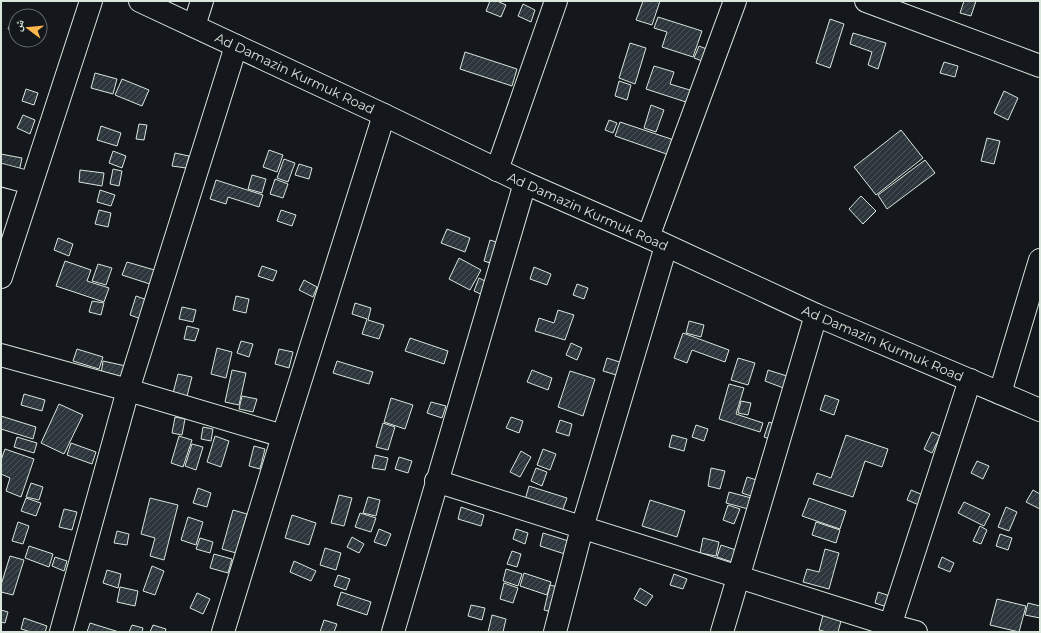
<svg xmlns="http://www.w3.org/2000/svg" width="1041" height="633" font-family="Montserrat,'Noto Naskh Arabic',sans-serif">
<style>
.building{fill:url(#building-hatch);stroke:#d8e6dc}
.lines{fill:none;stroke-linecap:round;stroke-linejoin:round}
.minor-casing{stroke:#d8e6dc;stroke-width:24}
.highway-casing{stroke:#d8e6dc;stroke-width:24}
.minor{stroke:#14181c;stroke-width:22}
.highway{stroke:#14181c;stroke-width:22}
.labels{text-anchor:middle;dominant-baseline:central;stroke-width:3;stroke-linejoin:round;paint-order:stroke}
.street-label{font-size:13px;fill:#d8e6dc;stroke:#14181c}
</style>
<defs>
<pattern id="building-hatch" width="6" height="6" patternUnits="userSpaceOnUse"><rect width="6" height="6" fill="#2c363c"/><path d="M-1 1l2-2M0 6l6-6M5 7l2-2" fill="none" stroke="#4a5358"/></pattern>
</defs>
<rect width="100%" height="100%" fill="#14181c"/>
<!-- building -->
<path class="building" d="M490,1H497L506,5L501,17L486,11Z
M643,1H660L652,25L636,20Z
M964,1H976L971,16L960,13Z
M523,4L535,10L531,22L518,16Z
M13,17L16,19V33L8,29Z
M658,17L702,31L693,57L662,47L667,32L654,28Z
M830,19L844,24L830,68L816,63Z
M853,33L886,43L878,69L868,65L872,52L850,44Z
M630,43L646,48L635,84L619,78Z
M699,46L709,50L705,62L694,58Z
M465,52L517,69L512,86L460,69Z
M944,62L958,66L955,77L940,73Z
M654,66L674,72L670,84L693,91L689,103L646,89Z
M95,73L117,79L113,94L91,88Z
M122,79L149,90L142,106L115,95Z
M619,81L631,85L627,100L615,96Z
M26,89L38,93L34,105L22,101Z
M1004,91L1018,98L1008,120L994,113Z
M651,105L664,110L656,132L644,128Z
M23,115L35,120L30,134L17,128Z
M609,120L617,123L613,133L605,130Z
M620,122L680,142L675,157L615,136Z
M139,124L147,125L144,140L136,139Z
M101,126L121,133L117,146L97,140Z
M901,130L923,158L876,195L854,167Z
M987,138L1000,141L994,164L981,161Z
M269,150L283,155L277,172L263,167Z
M113,151L126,156L122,168L109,163Z
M175,153L189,156L186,168L172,166Z
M1,154L22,158L19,172L1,168Z
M284,159L295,163L288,182L277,178Z
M925,160L935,173L887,209L878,195Z
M299,164L312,168L309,179L295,175Z
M113,169L122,171L119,186L110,184Z
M80,170L104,173L102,186L79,182Z
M252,175L266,179L262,193L248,189Z
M275,179L288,184L283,198L270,194Z
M216,180L263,195L259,207L228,197L226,204L210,199Z
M100,190L115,195L111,206L97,202Z
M861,196L876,211L863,224L849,209Z
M99,210L111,213L108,227L95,224Z
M281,210L296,215L292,226L277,221Z
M447,229L470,238L465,252L441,243Z
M58,238L73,244L69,256L54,250Z
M490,240L502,244L496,265L484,261Z
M459,258L481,270L470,290L449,279Z
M65,261L91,270L87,281L109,288L104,302L56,286Z
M127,262L158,271L153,285L122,275Z
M98,264L112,268L106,285L92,281Z
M262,266L277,271L273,281L258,276Z
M534,267L551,274L547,285L530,279Z
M479,278L491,284L485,296L474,291Z
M304,280L317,287L313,297L299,290Z
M577,284L588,288L584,299L573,295Z
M136,296L147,300L141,319L130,315Z
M236,296L249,299L246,313L233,310Z
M92,301L104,303L101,315L89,312Z
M355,303L371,308L368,320L384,325L379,339L362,334L367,319L352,314Z
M182,307L196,310L193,322L179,319Z
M558,310L574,315L565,340L535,331L539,318L554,323Z
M689,321L704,325L701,337L686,333Z
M187,326L199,329L195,341L184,339Z
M683,333L729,350L725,362L692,350L687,363L674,358Z
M410,338L448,351L444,364L405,351Z
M241,341L253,344L249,357L237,353Z
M571,343L582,348L577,360L566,355Z
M217,348L232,352L226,378L211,374Z
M77,349L103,357L99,369L73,361Z
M279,349L293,352L289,368L275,364Z
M607,358L626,364L623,377L603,371Z
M738,358L755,363L748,385L731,380Z
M103,361L126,366L124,378L101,374Z
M337,361L373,372L369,384L333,373Z
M232,370L246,373L239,405L225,402Z
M532,370L552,378L548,390L527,382Z
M768,370L790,377L786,389L765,381Z
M570,371L595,379L583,416L558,407Z
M178,374L192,377L187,396L173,393Z
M729,384L744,388L736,414L763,423L760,432L719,419Z
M24,394L45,400L42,411L21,405Z
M825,395L839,400L834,415L820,410Z
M242,396L257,399L253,412L239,409Z
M391,398L413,405L405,429L384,422Z
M741,401L751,403L748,415L738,413Z
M431,402L446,406L442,418L427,413Z
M59,404L83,415L64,454L41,443Z
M1,416L36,427L33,439L1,429Z
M175,417L185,419L182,435L172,433Z
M511,417L523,421L519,433L506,428Z
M560,420L572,424L569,436L556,432Z
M769,422L777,425L772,440L764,437Z
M383,423L395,427L388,450L376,447Z
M696,425L708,429L704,441L692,437Z
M203,427L213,429L211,441L201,439Z
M932,432L940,436L932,453L924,449Z
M672,435L687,439L684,451L669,447Z
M846,435L888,449L882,467L865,461L853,497L813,484L817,473L831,478Z
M179,436L192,440L183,467L171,463Z
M215,436L229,441L221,467L207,462Z
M17,437L37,443L34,453L14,447Z
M71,443L96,452L92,464L67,455Z
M192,444L203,447L196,470L185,466Z
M254,446L265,449L260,469L249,466Z
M5,449L34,459L21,497L6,491L10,478L1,474V460Z
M543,449L556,454L550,470L537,465Z
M521,451L531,457L520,477L510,472Z
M375,455L388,458L385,470L372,468Z
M399,457L412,461L408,473L395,469Z
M977,461L989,466L983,479L971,473Z
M536,468L547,472L542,486L531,481Z
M711,468L725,471L720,489L708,486Z
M747,477L760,481L754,497L742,493Z
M31,483L43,487L39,500L26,497Z
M529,486L567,498L562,512L525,500Z
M198,488L211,493L207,507L193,503Z
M911,490L923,495L919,505L907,500Z
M1033,490L1040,494V509L1026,502Z
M729,492L755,499L752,510L726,503Z
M339,495L352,498L344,526L331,523Z
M368,497L380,500L376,516L363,513Z
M26,498L41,503L36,516L21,511Z
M150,498L178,505L164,560L150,556L155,538L141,534Z
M809,498L846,511L840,529L802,516Z
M650,500L685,511L677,537L642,526Z
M964,502L990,514L984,526L958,513Z
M728,505L740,509L734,524L723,520Z
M461,507L484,515L481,526L458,519Z
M1006,507L1017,512L1009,531L998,527Z
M64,509L77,512L72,530L59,527Z
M233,510L247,514L236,553L222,549Z
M360,513L376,518L371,532L355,527Z
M292,515L316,523L309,545L285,538Z
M188,517L203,522L196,545L181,540Z
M18,522L29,526L23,544L12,541Z
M816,522L840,530L836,543L812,535Z
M980,526L987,530L981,544L973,541Z
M379,529L391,534L386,546L374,542Z
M516,529L528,533L525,544L513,539Z
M117,531L129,534L127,545L114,543Z
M543,533L575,543L571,556L540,546Z
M1000,534L1012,538L1008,550L996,546Z
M352,537L364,544L359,553L347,547Z
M200,538L213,542L210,553L196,549Z
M703,538L719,542L716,556L700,553Z
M721,545L739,551L735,563L717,557Z
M29,546L53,554L49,567L25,558Z
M325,548L341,553L336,570L320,565Z
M825,549L839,553L829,589L803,582L807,569L819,572Z
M512,551L521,554L517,567L507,564Z
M214,554L232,559L228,573L210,568Z
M10,556L24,560L13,595L1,592V585Z
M55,557L67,561L64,571L52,566Z
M942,557L954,563L950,572L938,567Z
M294,561L316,571L311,581L290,572Z
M152,566L164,571L155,595L143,591Z
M506,569L522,574L518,586L503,581Z
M107,570L121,574L118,588L103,583Z
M524,573L551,582L547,595L520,586Z
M674,574L687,579L683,589L670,585Z
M338,575L350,579L346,590L334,586Z
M504,583L518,588L513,603L500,599Z
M550,585L562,588L556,613L544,610Z
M120,587L138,591L135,606L117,602Z
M640,588L653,596L646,606L634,599Z
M341,592L371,602L367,615L337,605Z
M878,592L890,596L887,607L875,603Z
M197,593L210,599L203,614L190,608Z
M997,599L1026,606L1019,632L990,625Z
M1028,603L1040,606V618L1025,615Z
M471,605L485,608L482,620L468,616Z
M1,610L8,612L5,623L1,622Z
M492,615L506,619L503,632H488Z
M823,615L841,621L838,632H827L819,630Z
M24,618L47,626L45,632H31L21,629Z
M324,620L337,624L334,632H320Z
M90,623L119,632H87Z
M132,625L143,628L142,632H129Z
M153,625L166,629L165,632H150Z"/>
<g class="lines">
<!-- minor casing -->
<g class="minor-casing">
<path id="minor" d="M866,1L1040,66
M194,26L202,1
M497,170L556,1
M1,175L31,183
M648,237L735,1
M1,277L91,1
M1,355L128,390L283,436
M1000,393L1040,260
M436,481L890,625L916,632
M61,632L128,390L236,46
M223,632L283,436L384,115
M393,632L525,183
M555,632L582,528L666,246
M722,632L816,315
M888,632L970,380"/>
</g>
<!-- highway casing -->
<g class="highway-casing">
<path id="highway" d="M140,1L384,115L525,183L648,237L816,315L1040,410"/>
</g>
<!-- minor -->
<use href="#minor" class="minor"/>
<!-- highway -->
<use href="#highway" class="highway"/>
</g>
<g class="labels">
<!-- street labels -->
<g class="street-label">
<text transform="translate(295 73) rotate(25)">Ad Damazin Kurmuk Road</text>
<text transform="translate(588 211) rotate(24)">Ad Damazin Kurmuk Road</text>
<text transform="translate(883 343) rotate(23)">Ad Damazin Kurmuk Road</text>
</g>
</g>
<!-- border -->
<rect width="1041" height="633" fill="none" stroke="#d8e6dc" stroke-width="4"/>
<!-- north arrow -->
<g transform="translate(28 28) rotate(286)"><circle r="19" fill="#14181c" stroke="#626a69"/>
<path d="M0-3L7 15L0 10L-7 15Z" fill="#ffb74d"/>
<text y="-6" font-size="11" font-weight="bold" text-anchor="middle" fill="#d8e6dc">ش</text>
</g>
</svg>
